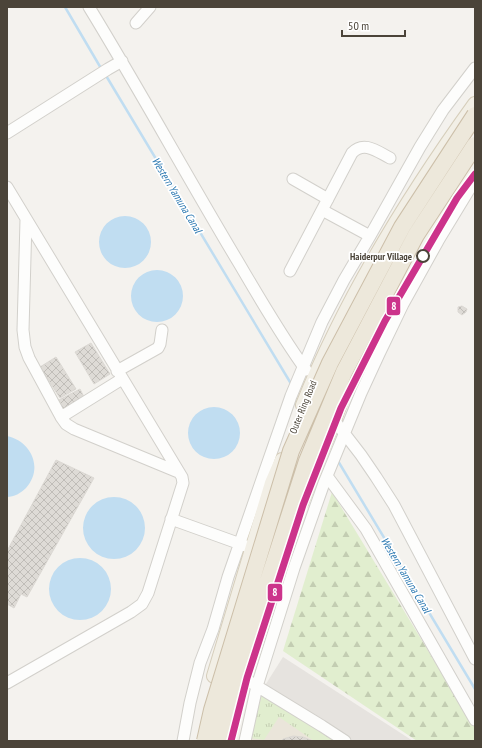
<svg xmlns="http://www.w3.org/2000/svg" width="482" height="748" font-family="'PT Sans Narrow',sans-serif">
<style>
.education{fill:#eae5da}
.forest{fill:url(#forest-firs)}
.park{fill:url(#park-tufts)}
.parking{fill:#e6e3df}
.water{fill:#c0ddf1}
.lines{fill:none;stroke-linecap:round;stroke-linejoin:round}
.stream{stroke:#c0ddf1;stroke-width:2.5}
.building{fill:url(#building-cross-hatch);stroke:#dcd9d4}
.minor-casing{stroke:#d2d0cb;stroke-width:13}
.major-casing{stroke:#d6cebb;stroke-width:16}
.minor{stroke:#fdfdfc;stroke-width:11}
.major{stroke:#f2efe6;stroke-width:14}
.highway-bridge-casing{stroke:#ccbfa9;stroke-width:18;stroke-linecap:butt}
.highway-bridge{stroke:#ede8db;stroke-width:16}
.metro-1-casing{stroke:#fff;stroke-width:10}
.metro-1{stroke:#cc338b;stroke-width:7}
.stop-dot{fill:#fff;stroke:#4b4439;stroke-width:2}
.labels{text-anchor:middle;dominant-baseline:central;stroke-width:3.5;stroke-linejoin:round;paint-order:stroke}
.stop-label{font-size:10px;font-weight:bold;fill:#4b4439;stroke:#fff;text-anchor:end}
.street-label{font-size:10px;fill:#4b4439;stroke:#fff}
.water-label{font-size:11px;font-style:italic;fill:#2e7ab2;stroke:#fff}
.line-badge{stroke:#fff;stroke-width:1.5}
.badge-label{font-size:11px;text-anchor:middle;font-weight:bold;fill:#fff}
</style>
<defs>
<pattern id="forest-firs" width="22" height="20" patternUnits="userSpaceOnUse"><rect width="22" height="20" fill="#e1eecf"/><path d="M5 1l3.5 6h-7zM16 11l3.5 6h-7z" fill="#c3cdb2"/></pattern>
<pattern id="park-tufts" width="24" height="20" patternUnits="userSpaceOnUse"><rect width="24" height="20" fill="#e1eecf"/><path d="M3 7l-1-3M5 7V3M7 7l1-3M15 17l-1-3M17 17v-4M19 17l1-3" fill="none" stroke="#c3cdb2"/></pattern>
<pattern id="building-cross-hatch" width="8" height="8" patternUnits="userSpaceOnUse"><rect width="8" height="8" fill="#dedbd6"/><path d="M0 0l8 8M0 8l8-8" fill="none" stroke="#c0bdb8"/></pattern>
</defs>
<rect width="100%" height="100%" fill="#f4f2ee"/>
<!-- education -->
<path class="education" d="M259,690L337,741H247Z"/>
<!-- forest -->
<path class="forest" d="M332,492L475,728V741H417L283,651Z"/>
<!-- park -->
<path class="park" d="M262,694L334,741H314L279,717L264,740L251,738Z"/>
<!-- parking -->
<path class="parking" d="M283,657L413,741H349L264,687Z"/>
<!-- water -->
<path class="water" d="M99 242a26 26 0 1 1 52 0a26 26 0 1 1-52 0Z
M131 296a26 26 0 1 1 52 0a26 26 0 1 1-52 0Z
M188 433a26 26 0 1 1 52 0a26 26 0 1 1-52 0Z
M7,436C31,441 44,468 26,488C21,493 14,497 7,497Z
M83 528a31 31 0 1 1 62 0a31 31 0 1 1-62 0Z
M49 589a31 31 0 1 1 62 0a31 31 0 1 1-62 0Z"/>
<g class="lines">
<!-- stream -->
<path class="stream" d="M65,7L102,70
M105,74L290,382
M338,461L475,689"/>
</g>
<!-- building -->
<path class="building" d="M462,306L467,309L466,312L462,315L458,312V307Z
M91,343L110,374L94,384L75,352Z
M56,357L76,389L60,398L40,367Z
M80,389L85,399L62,410L57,401Z
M56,460L94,478L27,597L21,594L14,608L7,604V551Z
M293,736L303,737L313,741H281L283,739Z"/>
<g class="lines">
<!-- minor casing -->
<g class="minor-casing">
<path id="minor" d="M89,7C141,92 189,180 240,265C261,301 282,337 306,370
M136,23L150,7
M7,133L108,69L122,61
M293,179L328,199
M7,187L182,477L183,483L148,593L142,604L131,612L7,683
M322,210L370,236
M26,220L23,330L25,347L29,358L61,417L66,424L74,429L178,472
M290,271L352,153C364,140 378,152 390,158
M117,371L158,348L160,344L162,330
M61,417L122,379
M334,420L361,455L376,477L394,505L475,659
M327,476L366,529L475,720
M171,519L246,546
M242,677L322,726L345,741
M183,741L190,703L200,663L213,629L228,577L291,396L322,322L344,280L370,236L420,147L443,110L475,68
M245,741L257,686L294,568L324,483L361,393L379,354L403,304L438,241L475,180"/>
</g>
<!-- major casing -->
<g class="major-casing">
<path id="major" d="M303,405C346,297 408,197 475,104
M301,503L319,456L334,420L343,396L361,354
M214,676L272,483L282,460"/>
</g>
<!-- minor -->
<use href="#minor" class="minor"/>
<!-- major -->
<use href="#major" class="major"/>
<!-- highway-bridge casing -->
<g class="highway-bridge-casing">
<path id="highway-bridge" d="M205,741L212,710L291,451L330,363L402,227L475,115
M220,741L224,717L307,461L344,372L416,235L475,145"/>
</g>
<!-- highway-bridge -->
<use href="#highway-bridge" class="highway-bridge"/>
<!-- metro-1 casing -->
<g class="metro-1-casing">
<path id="metro-1" d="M231,741L247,678L303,505L341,408L385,321L457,198L475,174"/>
</g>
<!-- metro-1 -->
<use href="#metro-1" class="metro-1"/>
</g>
<!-- markers -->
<circle class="stop-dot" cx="423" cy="256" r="6"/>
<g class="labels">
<!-- stop labels -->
<g class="stop-label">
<text x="412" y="256">Haiderpur Village</text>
</g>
<!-- street labels -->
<g class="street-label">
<text transform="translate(303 407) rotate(-68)">Outer Ring Road</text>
</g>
<!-- water labels -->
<g class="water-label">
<text transform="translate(177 195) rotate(59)">Western Yamuna Canal</text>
<text transform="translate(406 575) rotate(59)">Western Yamuna Canal</text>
</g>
</g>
<g class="line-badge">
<rect x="386" y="296" width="15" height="20" rx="4" fill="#cc338b"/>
<rect x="267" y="583" width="16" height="19" rx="4" fill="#cc338b"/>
</g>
<g class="badge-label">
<text x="394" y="310">8</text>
<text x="275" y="596">8</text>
</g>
<!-- border -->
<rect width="482" height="748" fill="none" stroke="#4b4439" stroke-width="16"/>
<!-- scale -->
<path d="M342 30v6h63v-6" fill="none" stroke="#4b4439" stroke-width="2"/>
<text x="348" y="30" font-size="12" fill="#4b4439" stroke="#ffffff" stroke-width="3" paint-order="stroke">50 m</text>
</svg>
